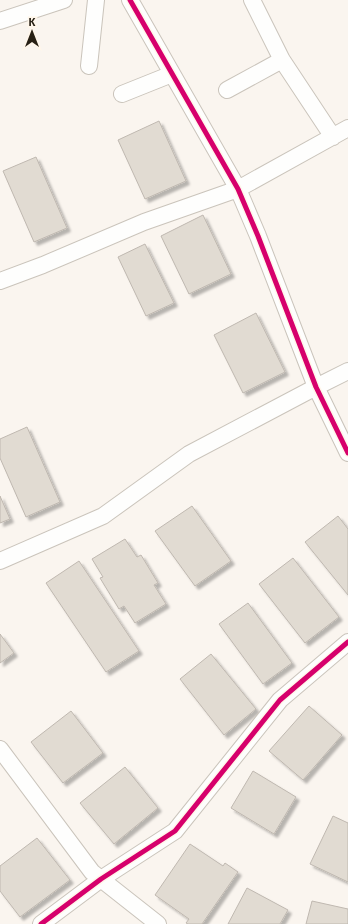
<svg xmlns="http://www.w3.org/2000/svg" width="348" height="924" font-family="'Exo 2',sans-serif">
<style>
.building{fill:#e1dbd2;stroke:#bfb8b0;filter:url(#shadow)}
.lines{fill:none;stroke-linecap:round;stroke-linejoin:round}
.street-casing{stroke:#cac4bb;stroke-width:18}
.street{stroke:#fefefd;stroke-width:16}
.cycleway-casing{stroke:#fff6ea;stroke-width:8}
.cycleway{stroke:#d6006c;stroke-width:5}
</style>
<defs>
<filter id="shadow"><feDropShadow dx="3.5" dy="3.5" stdDeviation="1" flood-color="#0004"/></filter>
</defs>
<rect width="100%" height="100%" fill="#faf5ef"/>
<!-- building -->
<path class="building" d="M159,121L186,181L145,199L118,140Z
M36,157L67,228L34,242L3,171Z
M203,215L231,274L189,294L161,236Z
M145,244L174,303L146,316L118,257Z
M256,313L285,372L243,393L214,335Z
M27,427L60,502L26,517L0,458V439Z
M0,496L10,519L0,523Z
M192,506L231,561L195,586L155,531Z
M338,516L348,529V595L305,542Z
M125,539L137,557L141,555L158,583L154,585L166,604L135,623L124,606L119,609L100,578L103,577L92,559Z
M293,558L339,617L305,643L259,584Z
M79,561L139,651L106,672L46,583Z
M248,603L292,663L263,684L219,624Z
M0,634L14,653L0,663Z
M211,654L256,709L224,735L180,679Z
M309,706L342,735L303,780L269,751Z
M71,711L103,753L63,783L31,742Z
M125,767L158,808L114,844L80,803Z
M253,771L296,797L274,834L231,808Z
M333,816L348,823V882L310,864Z
M37,838L70,880L20,917L0,891V866Z
M190,844L223,866L225,863L238,872L202,924H188L186,923L189,919L155,895Z
M247,888L288,910L280,924H228Z
M312,901L348,909V924H306Z"/>
<g class="lines">
<!-- street casing -->
<g class="street-casing">
<path id="street" d="M130,0L238,189L258,236L316,387L348,453
M252,0L282,60L333,137
M0,21L64,0
M89,66L96,0
M227,90L282,60
M122,94L172,74
M0,281L43,265L144,222L238,189L348,128
M0,561L103,516L189,454L316,387L348,371
M0,749L92,872L158,924
M41,924L101,879L175,831L280,700L348,642"/>
</g>
<!-- street -->
<use href="#street" class="street"/>
<!-- cycleway casing -->
<g class="cycleway-casing">
<path id="cycleway" d="M130,0L238,189L258,236L316,387L348,453
M41,924L101,879L175,831L280,700L348,642"/>
</g>
<!-- cycleway -->
<use href="#cycleway" class="cycleway"/>
</g>
<!-- north arrow -->
<g transform="translate(32 32)" stroke="#fff6ea" stroke-width="3" paint-order="stroke">
<path d="M0-3L7 15L0 10L-7 15Z" fill="#272015"/>
<text y="-6" font-size="11" font-weight="bold" text-anchor="middle" fill="#272015">K</text>
</g>
</svg>
